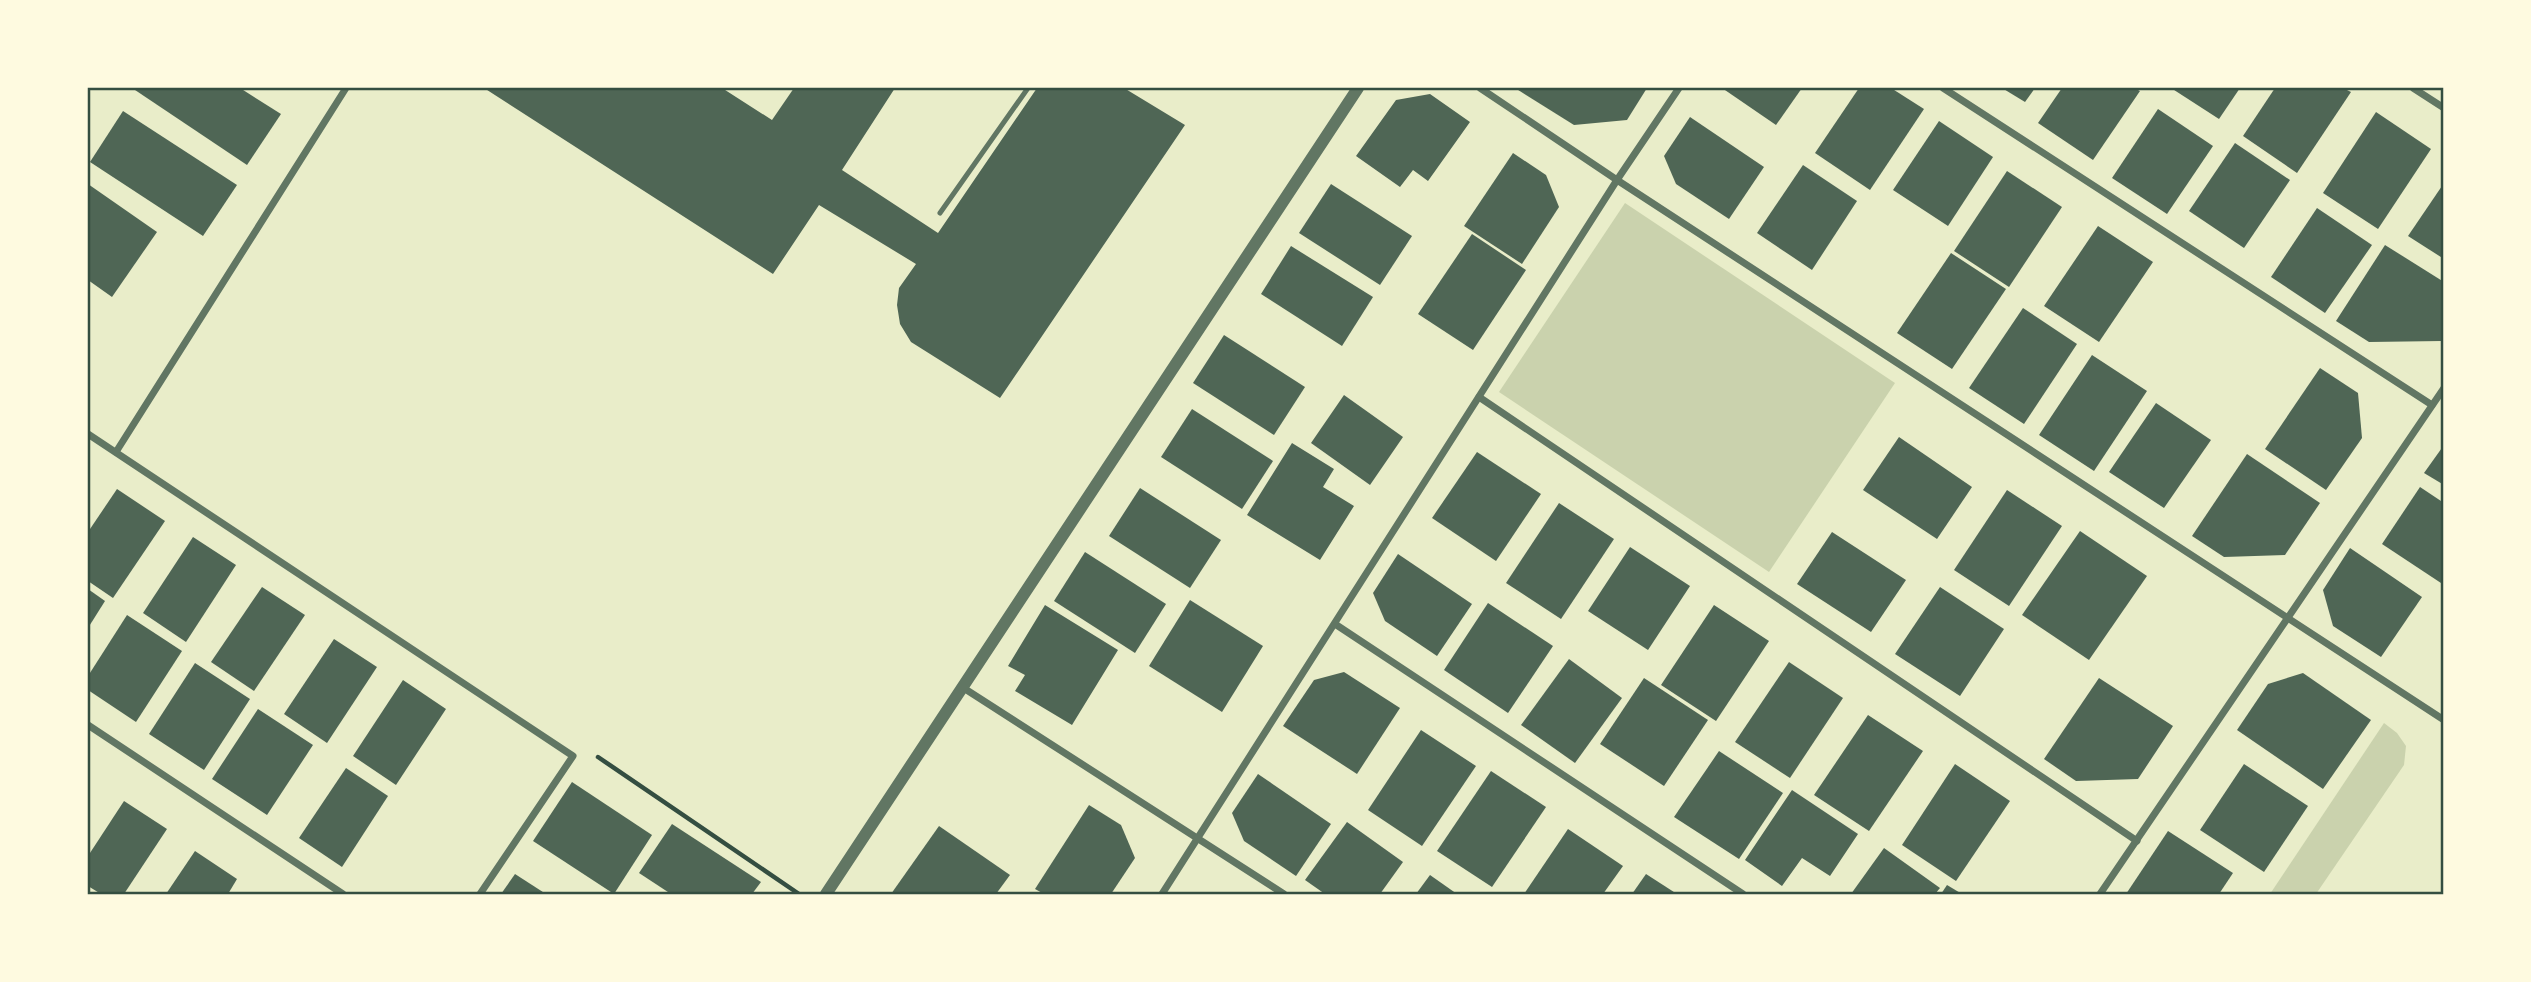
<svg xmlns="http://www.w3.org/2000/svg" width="2531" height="982" font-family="Cabin,sans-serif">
	<rect width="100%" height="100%" fill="#e9edc9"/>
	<g fill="#cad2ad">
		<path d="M1625,203L1895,383L1769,572L1499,392Z"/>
		<path d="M2384,723L2397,733L2406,746L2404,765L2316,894H2270Z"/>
	</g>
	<g fill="#4f6655">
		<path d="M137,88H240L281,114L247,165L135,90Z"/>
		<path d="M484,88H722L772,120L794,88H895L842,170L938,233L1037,88H1124L1185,125L1000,398L911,342L900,324L897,305L899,288L916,264L819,205L773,274Z"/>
		<path d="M1515,88H1647L1627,120L1574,125Z"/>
		<path d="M1722,88H1802L1776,125Z"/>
		<path d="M1859,88H1891L1924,109L1870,190L1815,153Z"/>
		<path d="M2002,88H2035L2025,102Z"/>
		<path d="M2062,88H2134L2140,91L2093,160L2038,123Z"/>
		<path d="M2171,88H2240L2219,119Z"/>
		<path d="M2275,88H2343L2351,92L2297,173L2243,136Z"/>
		<path d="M1430,94L1470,122L1428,181L1413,170L1400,187L1356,156L1396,100Z"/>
		<path d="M2158,109L2213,146L2167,214L2112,178Z"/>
		<path d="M123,111L237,185L203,236L90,162Z"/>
		<path d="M2376,112L2431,149L2378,229L2323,193Z"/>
		<path d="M1690,117L1764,167L1729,219L1676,184L1664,156Z"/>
		<path d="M1939,121L1993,157L1948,226L1893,190Z"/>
		<path d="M2235,143L2290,180L2244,248L2189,211Z"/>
		<path d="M1513,153L1546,175L1559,207L1522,264L1464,226Z"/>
		<path d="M1803,165L1857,201L1812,270L1757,233Z"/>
		<path d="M2007,171L2062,207L2009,287L1954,251Z"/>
		<path d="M2444,183V259L2408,236Z"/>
		<path d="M88,184L157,232L112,297L88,280Z"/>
		<path d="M1331,184L1412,236L1380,285L1299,233Z"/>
		<path d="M2317,208L2372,245L2325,313L2271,277Z"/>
		<path d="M2098,226L2153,262L2099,342L2044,306Z"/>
		<path d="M1472,234L1526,270L1473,350L1418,314Z"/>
		<path d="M2385,245L2444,282L2442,341L2369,342L2336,321Z"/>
		<path d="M1291,246L1373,297L1342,346L1261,294Z"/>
		<path d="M1951,253L2006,289L1952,369L1897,333Z"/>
		<path d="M2023,308L2077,344L2024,424L1969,388Z"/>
		<path d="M1224,335L1305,387L1274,435L1193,383Z"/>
		<path d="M2092,355L2147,391L2094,471L2039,435Z"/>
		<path d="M2320,368L2358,393L2362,438L2326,490L2265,449Z"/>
		<path d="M1344,395L1403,437L1370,485L1311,443Z"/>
		<path d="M2156,403L2211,440L2164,508L2109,472Z"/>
		<path d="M1192,409L1273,461L1242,509L1161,457Z"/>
		<path d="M1899,437L1972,487L1937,539L1863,490Z"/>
		<path d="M1292,443L1334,469L1323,487L1354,506L1320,560L1247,515Z"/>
		<path d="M2444,445V485L2424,473Z"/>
		<path d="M1477,452L1541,494L1496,561L1432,518Z"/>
		<path d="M2247,454L2320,503L2285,555L2224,557L2192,536Z"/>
		<path d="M2420,487L2444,503V585L2382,544Z"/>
		<path d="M1140,488L1221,540L1190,588L1109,536Z"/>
		<path d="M117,489L165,521L113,598L88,581V532Z"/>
		<path d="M2007,490L2062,526L2009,606L1954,570Z"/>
		<path d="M1559,503L1614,539L1561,619L1506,583Z"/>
		<path d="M2080,531L2147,576L2089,660L2022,615Z"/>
		<path d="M1832,532L1906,580L1871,632L1797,584Z"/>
		<path d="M193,537L236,565L186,642L143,613Z"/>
		<path d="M1630,547L1690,586L1648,650L1588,611Z"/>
		<path d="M2350,548L2422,597L2381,657L2333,626L2323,590Z"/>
		<path d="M1085,552L1166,604L1135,653L1054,601Z"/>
		<path d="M1398,554L1472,604L1437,656L1385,621L1373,593Z"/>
		<path d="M262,587L305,615L254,691L211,662Z"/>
		<path d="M1940,587L2004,629L1960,696L1895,654Z"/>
		<path d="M88,589L105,601L88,628Z"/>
		<path d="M1190,600L1263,646L1222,712L1149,666Z"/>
		<path d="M1488,603L1553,646L1508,713L1444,670Z"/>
		<path d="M1045,605L1118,650L1072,725L1015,691L1025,675L1008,666Z"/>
		<path d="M1714,605L1769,641L1716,721L1661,685Z"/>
		<path d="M127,615L182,651L136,722L88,690V676Z"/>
		<path d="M334,639L377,667L327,743L284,714Z"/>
		<path d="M1569,659L1622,698L1575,763L1521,725Z"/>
		<path d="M1789,662L1843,698L1790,778L1735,742Z"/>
		<path d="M195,663L250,699L204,770L149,734Z"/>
		<path d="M1344,672L1400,708L1357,774L1283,726L1314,680Z"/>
		<path d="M2303,673L2371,720L2323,789L2237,730L2268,684Z"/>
		<path d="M1644,678L1708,720L1664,786L1600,744Z"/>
		<path d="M2099,678L2173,726L2138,779L2076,781L2044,759Z"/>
		<path d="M403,680L446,709L396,785L353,756Z"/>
		<path d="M258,709L313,745L267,815L212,779Z"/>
		<path d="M1868,715L1923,751L1869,831L1814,795Z"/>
		<path d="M1421,730L1476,766L1422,846L1368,810Z"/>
		<path d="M1719,751L1783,793L1739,859L1674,817Z"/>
		<path d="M1955,764L2010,801L1956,881L1902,845Z"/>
		<path d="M2244,764L2308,806L2264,872L2200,830Z"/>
		<path d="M346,768L388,796L342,867L299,838Z"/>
		<path d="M1491,771L1546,807L1492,887L1437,851Z"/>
		<path d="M1258,774L1331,824L1296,876L1244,841L1232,813Z"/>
		<path d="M572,782L652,835L614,894L533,841Z"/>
		<path d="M1792,790L1858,834L1830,876L1802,858L1782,886L1745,860Z"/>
		<path d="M124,801L167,829L124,894H101L88,886V856Z"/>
		<path d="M1089,805L1121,825L1135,858L1111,894H1044L1035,889Z"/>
		<path d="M1347,822L1403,862L1380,894H1325L1305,880Z"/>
		<path d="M672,824L761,882L752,894H671L639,873Z"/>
		<path d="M939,826L1010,875L996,894H891Z"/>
		<path d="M1568,829L1623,866L1603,894H1524Z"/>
		<path d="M2168,831L2233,873L2219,894H2126Z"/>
		<path d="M1884,848L1940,888L1935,894H1851Z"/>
		<path d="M195,851L237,879L228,894H166Z"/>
		<path d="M515,874L546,894H501Z"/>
		<path d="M1646,874L1677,894H1632Z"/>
		<path d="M1430,875L1457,894H1416Z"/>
		<path d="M1947,885L1962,894H1941Z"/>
	</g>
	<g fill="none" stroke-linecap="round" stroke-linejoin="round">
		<path stroke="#344e41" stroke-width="4.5" d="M598,757L799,894"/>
		<path stroke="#617663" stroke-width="5" d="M940,213L1028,88"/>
		<g stroke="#617663" stroke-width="7">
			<path d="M1480,88L1617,180L2444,720"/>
			<path d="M1943,88L2432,405"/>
			<path d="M2413,88L2444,108"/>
			<path d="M1479,397L2137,841"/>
			<path d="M88,434L573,756L480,894"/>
			<path d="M116,452L346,88"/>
			<path d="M1335,624L1743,894"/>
			<path d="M962,687L1284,894"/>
			<path d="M88,725L343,894"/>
			<path d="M1162,894L1617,180L1679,88"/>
			<path d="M2100,894L2444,388"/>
		</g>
		<path stroke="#617663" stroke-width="12" d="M826,894L1358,88"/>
	</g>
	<rect width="2531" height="982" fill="none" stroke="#fefae0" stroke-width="178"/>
	<rect x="89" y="89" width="2353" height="804" fill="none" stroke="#344e41" stroke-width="2.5"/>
</svg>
